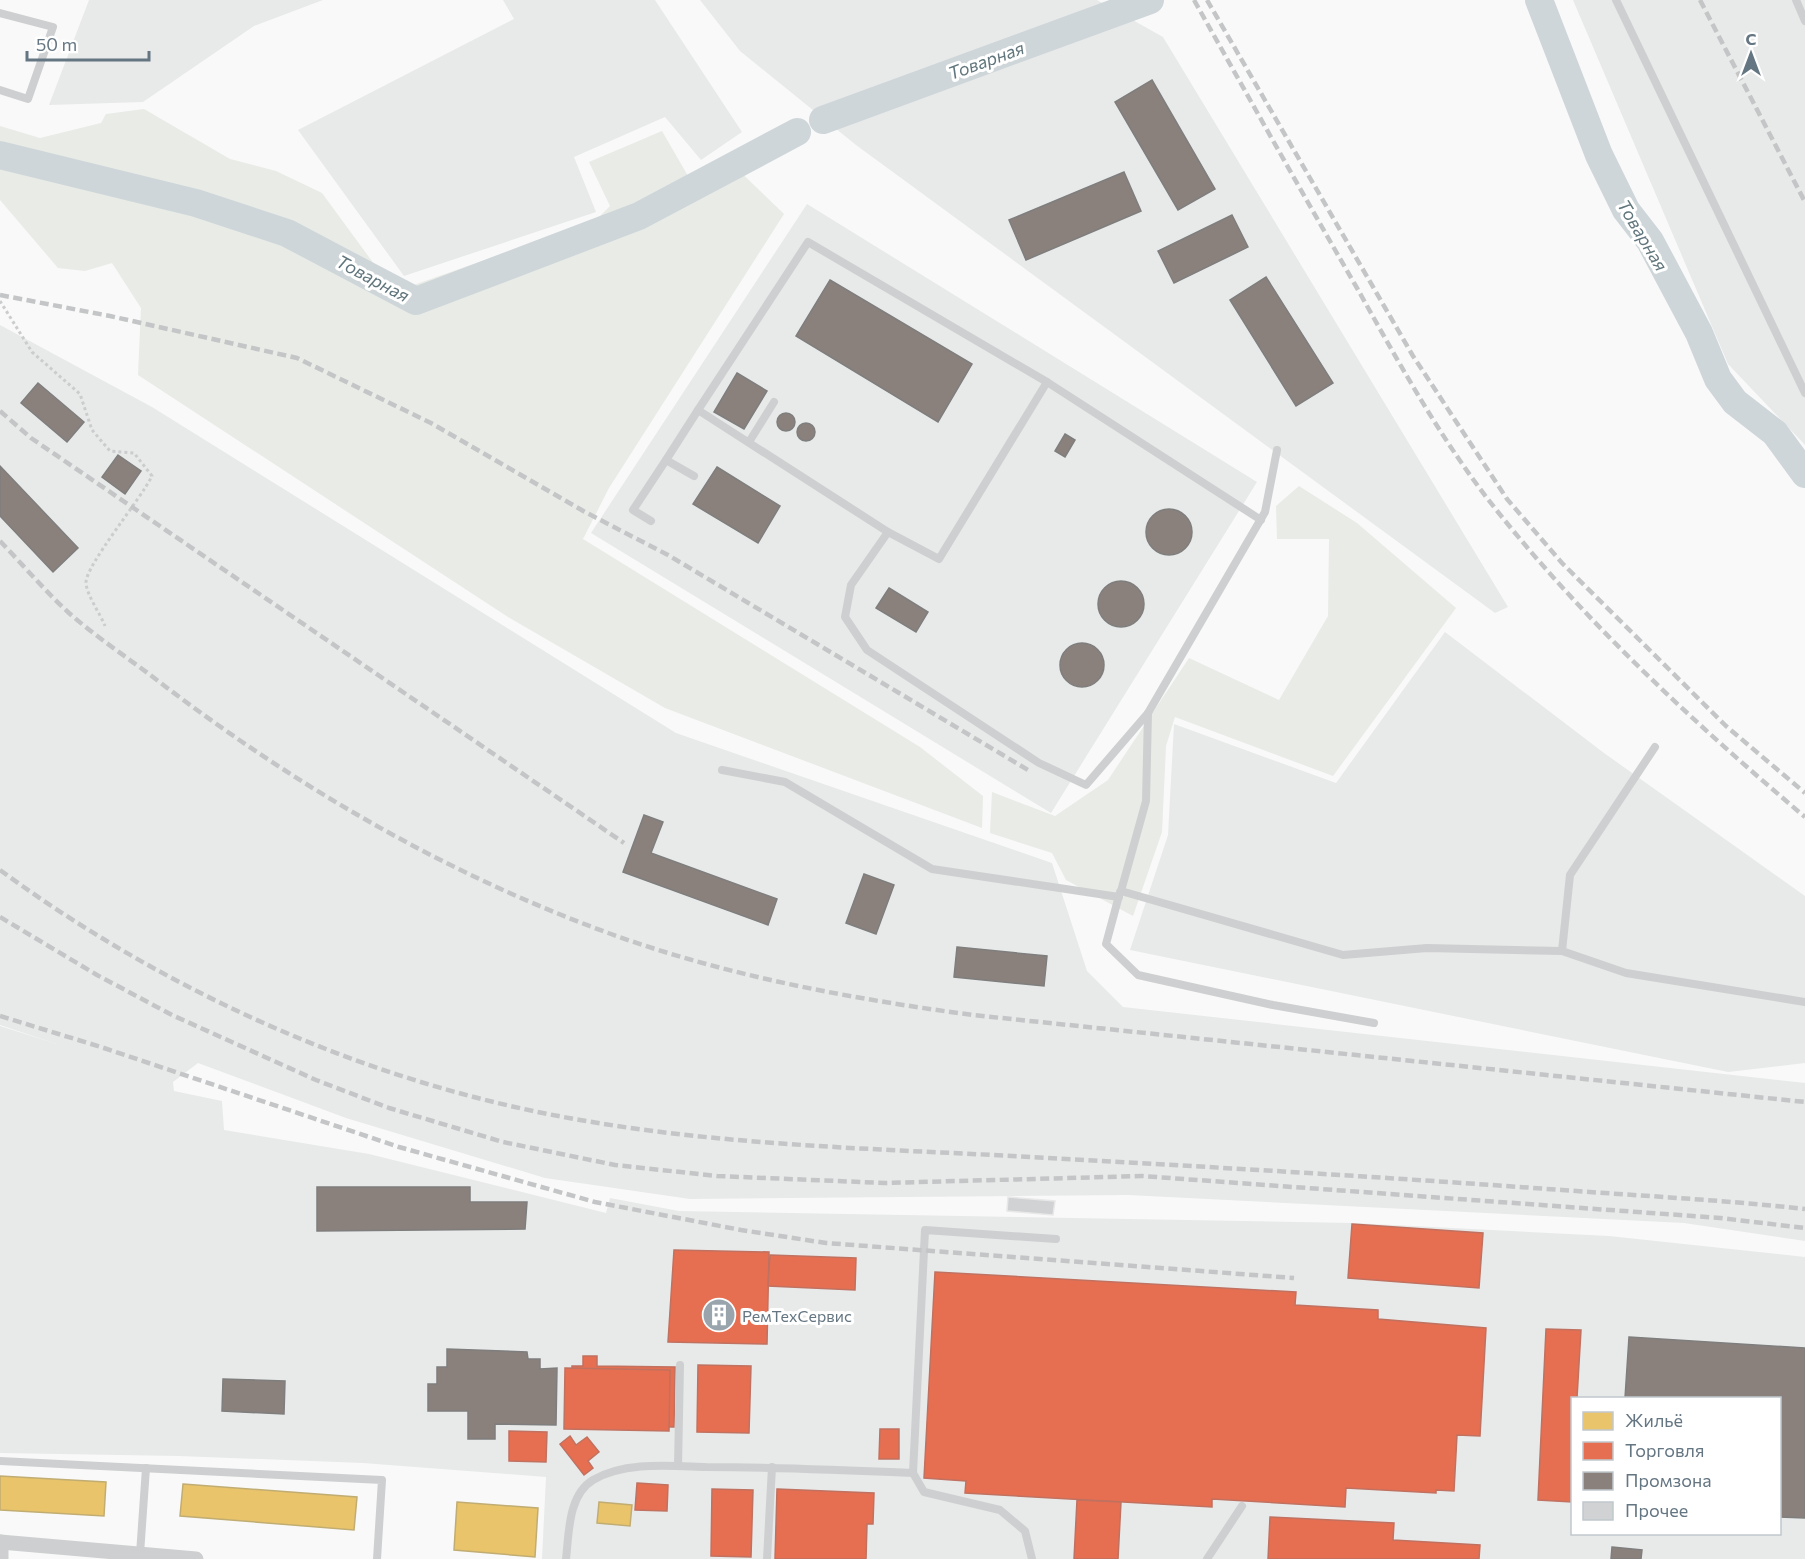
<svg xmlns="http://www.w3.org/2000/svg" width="1805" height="1559" font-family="Commissioner,sans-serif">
	<rect width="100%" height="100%" fill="#f9f9f9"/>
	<g fill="#e8e9e9" fill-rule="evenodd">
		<path d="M89,0H323L254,26L143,102L49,105Z"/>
		<path d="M503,0H655L742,132L701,160L665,117L574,157L596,212L404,276L298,130L514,19Z"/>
		<path d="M700,0H1097L1163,37L1508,607L1495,613L856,145L740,51Z"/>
		<path d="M1573,0H1805V445L1728,364Z"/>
		<path d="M807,204L1257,482L1051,813L591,533Z"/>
		<path d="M0,325L152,407L676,733L1052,863L1087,971L1123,1007L1805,1083V1241L1684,1223L1128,1195L690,1199L545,1178L346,1118L198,1063L173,1082L174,1091L222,1101L224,1130L369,1154L606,1213L610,1198L679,1211L1353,1223L1609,1236L1805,1257V1559H542L546,1477L363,1463L179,1456L0,1453V1026L57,1044L0,1025ZM1572,1398H1780V1534H1572Z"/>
		<path d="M1445,632L1604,753L1805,896V1063L1728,1072L1130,950L1168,835L1174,724L1336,783Z"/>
	</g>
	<g fill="#e8ebe6">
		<path d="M144,109L230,159L276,171L322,193L377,268L411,286L595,221L610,206L589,162L662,131L688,176L725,157L784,214L609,488L583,539L920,747L983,796L982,828L665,708L508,617L138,375L141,308L112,263L85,271L58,268L0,200V126L40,138L101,123L106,114Z"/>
		<path d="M1299,486L1357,523L1456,608L1333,776L1175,717L1166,746L1162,832L1133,916L1066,880L1052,853L990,833L992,792L1055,816L1108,780L1189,658L1279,700L1328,616L1329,539H1277L1276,506Z"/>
	</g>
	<g fill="#e9c46a" stroke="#c1ad72" stroke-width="1.5">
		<path d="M0,1476L106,1482L104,1516L0,1510Z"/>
		<path d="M183,1484L357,1497L354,1530L180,1516Z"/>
		<path d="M457,1502L538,1508L535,1557L454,1550Z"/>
		<path d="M599,1502L632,1505L630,1526L597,1523Z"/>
	</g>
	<g fill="#e76f51" stroke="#c07160" stroke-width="1.5">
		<path d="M1352,1224L1483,1233L1479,1288L1348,1278Z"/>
		<path d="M674,1250L769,1252L767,1344L668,1342Z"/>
		<path d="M770,1255L856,1258L855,1290L768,1286Z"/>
		<path d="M935,1272L1296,1292L1295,1305L1378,1310V1319L1486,1328L1480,1436L1457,1435L1454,1491L1436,1490V1493L1346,1488L1345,1507L1212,1499V1507L965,1493L966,1481L924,1478Z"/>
		<path d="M1546,1329L1581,1330L1577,1398H1572V1502L1538,1500Z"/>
		<path d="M583,1356H597V1366L675,1367L674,1427L571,1426L572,1366H583Z"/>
		<path d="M698,1365L751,1366L749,1433L697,1432Z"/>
		<path d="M565,1368L670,1370L669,1431L564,1429Z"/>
		<path d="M880,1429H899V1459H879Z"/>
		<path d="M509,1431L547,1432L546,1462L509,1461Z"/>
		<path d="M570,1436L576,1445L587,1437L599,1452L588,1461L593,1468L584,1475L560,1444Z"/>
		<path d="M637,1483L668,1485L667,1511L635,1510Z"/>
		<path d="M712,1489L753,1490L751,1557L711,1556Z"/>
		<path d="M777,1489L874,1493L873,1524H867L866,1559H775Z"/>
		<path d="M1077,1500L1121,1502L1118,1559H1074Z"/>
		<path d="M1270,1517L1394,1523L1393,1540L1480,1545L1479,1559H1268Z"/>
	</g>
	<g fill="#8a817c" stroke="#7f7e7e" stroke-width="1.5">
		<path d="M1152,80L1215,189L1178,210L1115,102Z"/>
		<path d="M1124,172L1141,211L1026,260L1009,220Z"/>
		<path d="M1232,215L1248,247L1174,283L1158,251Z"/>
		<path d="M1266,277L1333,383L1296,406L1230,300Z"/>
		<path d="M830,280L972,364L938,422L796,336Z"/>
		<path d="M737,373L767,391L744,429L714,412Z"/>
		<path d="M38,383L84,422L67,442L21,403Z"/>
		<circle cx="786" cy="422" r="9"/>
		<circle cx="806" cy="432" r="9"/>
		<path d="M1065,434L1075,440L1065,457L1055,451Z"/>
		<path d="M118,455L141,471L125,494L102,477Z"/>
		<path d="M0,466L78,548L53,572L0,516Z"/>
		<path d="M717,467L780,506L758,543L693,504Z"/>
		<circle cx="1169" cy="532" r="23"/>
		<circle cx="1121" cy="604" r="23"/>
		<path d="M889,588L928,612L916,632L876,608Z"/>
		<circle cx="1082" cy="665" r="22"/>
		<path d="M644,815L663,822L651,853L777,899L768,925L623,872Z"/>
		<path d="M864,874L894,885L876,934L846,923Z"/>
		<path d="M957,947L1047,956L1044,986L954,977Z"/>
		<path d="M317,1187H470V1202H527L525,1229L317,1231Z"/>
		<path d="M1629,1337L1805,1348V1518L1780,1517V1398H1625Z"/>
		<path d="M447,1349L527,1352L528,1359H540V1369L557,1368L556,1425L495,1424V1439H468V1411H428V1384H437V1367H447Z"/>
		<path d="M223,1379L285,1381L284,1414L222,1411Z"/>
		<path d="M1612,1547L1642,1550L1641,1559H1611Z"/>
	</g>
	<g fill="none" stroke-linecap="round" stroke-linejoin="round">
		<g stroke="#ced6d9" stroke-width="28">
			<path d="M1539,0L1599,155L1626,210L1650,241L1699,333L1718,379L1735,402L1775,433L1805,474"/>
			<path d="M823,120L1150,0"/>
			<path d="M0,155L196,203L287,233L416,301L639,216L797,132"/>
		</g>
	</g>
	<path fill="#d0d2d3" stroke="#e8e8e8" stroke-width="1.5" d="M1008,1197L1055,1201L1053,1215L1007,1211Z"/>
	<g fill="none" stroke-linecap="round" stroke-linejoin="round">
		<path stroke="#cbcccd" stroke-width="3" stroke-dasharray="3 3" stroke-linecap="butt" d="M0,301L32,352L80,394L92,430L110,451L134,453L152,476C141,499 85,566 86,583C87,596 100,613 105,626"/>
		<g stroke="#cecfd0" stroke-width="8">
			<path d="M1616,0L1805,393"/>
			<path d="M1796,0L1805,21"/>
			<path d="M0,13L53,27L28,99L0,90"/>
			<path d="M749,442L774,402"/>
			<path d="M1277,450L1265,512L1148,713L1146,801L1121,891L1343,955L1427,948L1562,951L1570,875L1655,747"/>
			<path d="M694,476L666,460L698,410"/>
			<path d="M651,521L633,510L666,460"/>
			<path d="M888,532L698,410L808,242L1047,382"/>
			<path d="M1148,713L1086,785L1039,763L867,650L845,617L851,585L888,532L939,559L1047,382L1261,520"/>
			<path d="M722,770L785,782L932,869L1119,897"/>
			<path d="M1120,892L1106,944L1138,975L1273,1005L1374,1023"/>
			<path d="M1562,951L1626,973L1805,1002"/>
			<path d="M0,1461L382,1480L377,1559"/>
			<path d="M678,1466L680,1365"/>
			<path d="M913,1473L925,1230L1056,1239"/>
			<path d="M140,1554L146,1468"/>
			<path d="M566,1559C569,1533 568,1495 593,1480C625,1461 671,1466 706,1467C775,1467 844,1470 913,1473L924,1492L1000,1510L1025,1531L1032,1559"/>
			<path d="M767,1559L772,1467"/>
			<path d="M1207,1559L1242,1506"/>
		</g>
		<g stroke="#cecfd0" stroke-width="15">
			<path d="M0,1542L196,1559"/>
			<path d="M1,1542V1559"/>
		</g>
		<g stroke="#c3c5c6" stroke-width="4.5" stroke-dasharray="9 4.5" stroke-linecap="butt">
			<path d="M1194,0C1248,96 1302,193 1357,288C1399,363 1441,440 1494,507C1585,622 1694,723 1805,817"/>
			<path d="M1207,0L1413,356L1507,499L1562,563L1726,726L1805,793"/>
			<path d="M1700,0L1805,202"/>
			<path d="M0,295L110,316L297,358L431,423L585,512L668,555L1028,770"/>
			<path d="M0,411L31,438L624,843"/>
			<path d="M0,541C23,565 45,591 69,613C94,635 122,654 149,674C290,783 443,873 611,934C727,976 852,999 973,1015L1805,1102"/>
			<path d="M0,870C171,995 371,1084 580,1120C740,1148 904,1149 1066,1159C1231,1168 1397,1178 1562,1190C1643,1196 1724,1200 1805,1209"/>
			<path d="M0,917L97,975L172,1015L316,1080L389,1108L503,1142L615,1165L717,1176L885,1183L1142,1176L1720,1218L1805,1228"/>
			<path d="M0,1016L101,1047L399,1147L595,1202L741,1230L826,1243L1294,1278"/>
		</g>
	</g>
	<defs>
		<g id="building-disc" transform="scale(1.725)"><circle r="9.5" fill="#99a4ac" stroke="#fff"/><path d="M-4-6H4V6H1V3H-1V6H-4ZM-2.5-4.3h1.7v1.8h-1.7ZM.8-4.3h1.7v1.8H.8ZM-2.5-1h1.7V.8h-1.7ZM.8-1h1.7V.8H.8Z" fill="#fff"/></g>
	</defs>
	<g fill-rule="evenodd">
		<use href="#building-disc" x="719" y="1315"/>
	</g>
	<g text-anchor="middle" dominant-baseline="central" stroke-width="6" stroke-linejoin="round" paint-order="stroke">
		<g font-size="16" fill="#657683" stroke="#fff" text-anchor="start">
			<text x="742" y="1315">РемТехСервис</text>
		</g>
		<g font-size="18" font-style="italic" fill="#60757c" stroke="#fff">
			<text transform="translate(986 60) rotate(-20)">Товарная</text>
			<text transform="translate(1643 235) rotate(59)">Товарная</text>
			<text transform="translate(373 278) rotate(28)">Товарная</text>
		</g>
	</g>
	<rect x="1571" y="1397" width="210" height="138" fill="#ffffff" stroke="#c1c8cd" stroke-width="1.5"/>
	<rect x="1583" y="1412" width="30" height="18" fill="#e9c46a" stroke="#c1c8cd" stroke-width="1.5"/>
	<text x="1625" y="1427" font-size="18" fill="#657683">Жильё</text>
	<rect x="1583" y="1442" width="30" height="18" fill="#e76f51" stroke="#c1c8cd" stroke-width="1.5"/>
	<text x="1625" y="1457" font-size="18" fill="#657683">Торговля</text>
	<rect x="1583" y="1472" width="30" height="18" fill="#8a817c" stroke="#c1c8cd" stroke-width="1.5"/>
	<text x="1625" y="1487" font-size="18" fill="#657683">Промзона</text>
	<rect x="1583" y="1502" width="30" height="18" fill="#d0d2d3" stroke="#c1c8cd" stroke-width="1.5"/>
	<text x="1625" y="1517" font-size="18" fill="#657683">Прочее</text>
	<g transform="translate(1751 54)" stroke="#ffffff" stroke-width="4.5" paint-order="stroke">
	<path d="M0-4.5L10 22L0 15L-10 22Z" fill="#657683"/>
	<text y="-9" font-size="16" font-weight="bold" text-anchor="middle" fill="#657683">С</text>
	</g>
	<path d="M27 51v9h122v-9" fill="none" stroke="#657683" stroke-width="3"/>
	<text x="36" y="51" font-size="18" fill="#657683" stroke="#ffffff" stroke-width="4.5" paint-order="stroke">50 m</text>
</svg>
